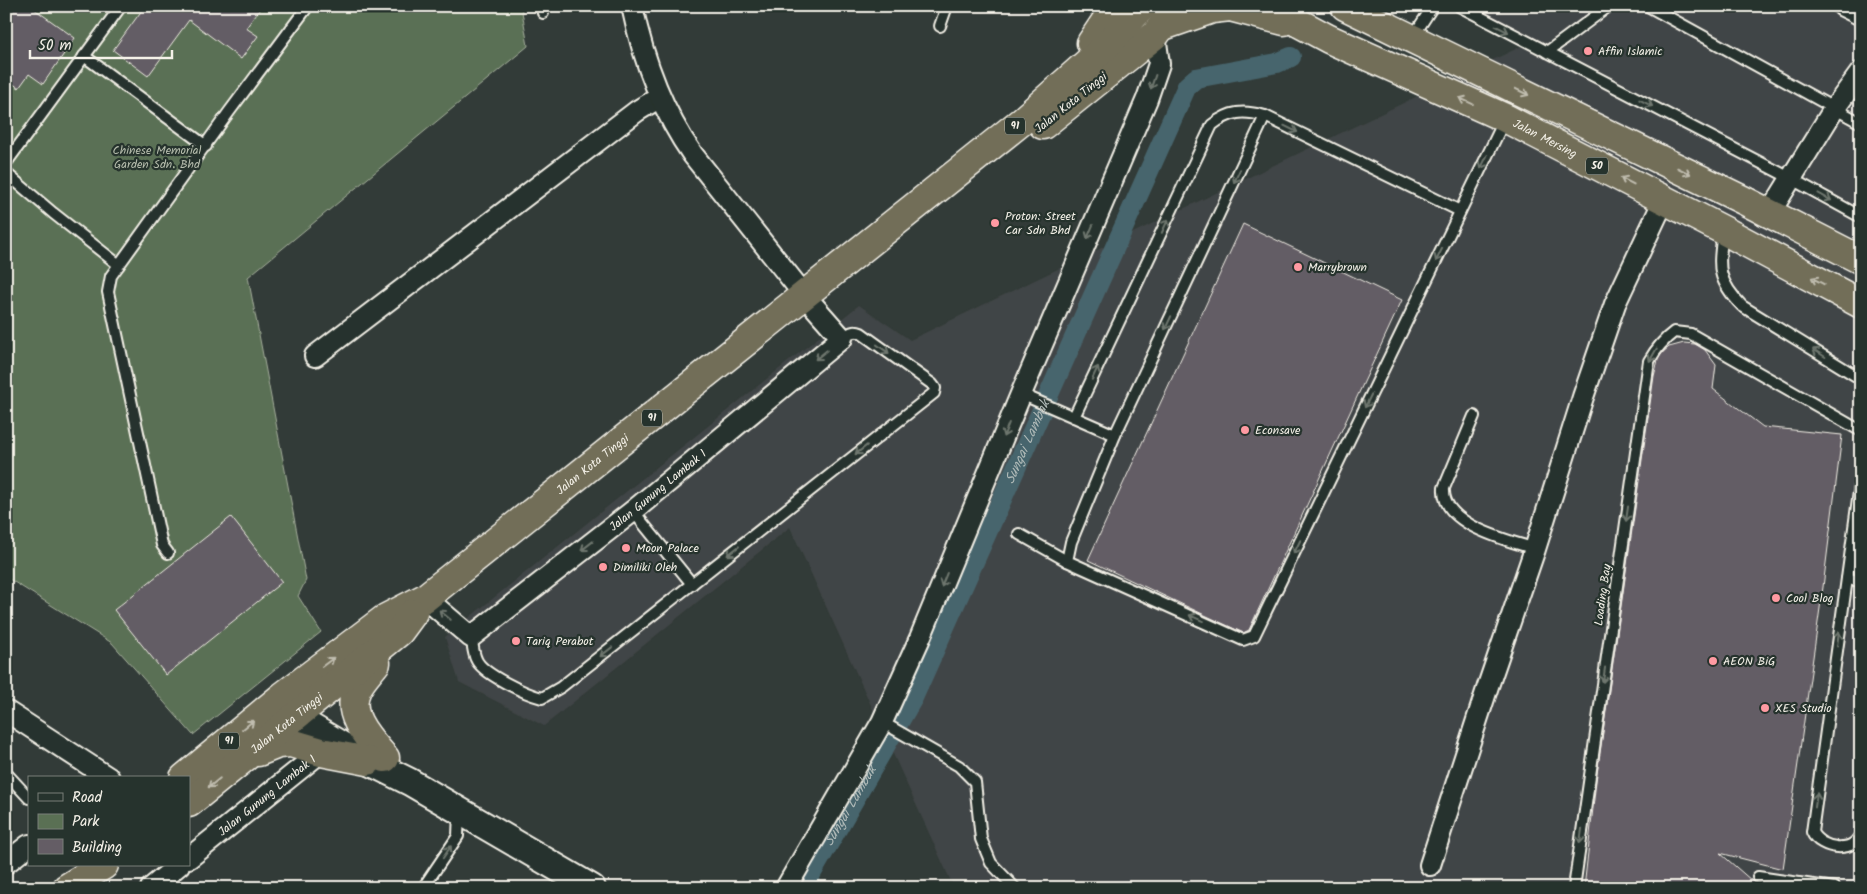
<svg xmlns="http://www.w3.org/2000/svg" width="1867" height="894" font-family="Kalam,sans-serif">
	<rect width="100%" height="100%" fill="#323b38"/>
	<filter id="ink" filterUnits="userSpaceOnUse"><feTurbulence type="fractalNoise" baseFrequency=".02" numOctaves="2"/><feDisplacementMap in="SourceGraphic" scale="10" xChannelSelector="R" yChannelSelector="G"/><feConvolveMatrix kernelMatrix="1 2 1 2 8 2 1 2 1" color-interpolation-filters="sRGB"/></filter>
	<g filter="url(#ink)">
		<path fill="#414546" d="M1449,6H1861V888H954L790,527L544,726L459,682L445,637L859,305L910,340L1524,45Z"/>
		<path fill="#5a7054" stroke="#a7b09e" d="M6,6H521L528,46L248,277L306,580L298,596L321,632L193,735L112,643L6,577Z"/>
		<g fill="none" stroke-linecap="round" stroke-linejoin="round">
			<path stroke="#47656d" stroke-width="20" id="s1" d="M803,888L913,698L1187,86L1196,78L1277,63L1291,57"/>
		</g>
		<g fill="#645d65" stroke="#f4f1e8">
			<path d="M6,6H30L75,38L43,84L29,74L19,88L6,79Z"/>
			<path d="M145,6H262L246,28L258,36L241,59L189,20L148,76L113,50Z"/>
			<path d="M1243,224L1402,300L1249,630L1243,633L1088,560Z"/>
			<path d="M1684,343L1695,344L1705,350L1716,365L1713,389L1763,427L1842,435L1823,587L1783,869L1720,853L1760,888H1584L1596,781L1654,376L1658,360L1662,353L1669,347Z"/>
			<path d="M231,517L282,582L166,675L114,610Z"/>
		</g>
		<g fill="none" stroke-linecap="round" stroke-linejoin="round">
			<g stroke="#f4f1e8" stroke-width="14">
				<g id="service">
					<path d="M541,6L543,13"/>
					<path d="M1459,6L1790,178L1861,217"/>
					<path d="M1648,6L1861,123"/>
					<path d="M940,26L947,6"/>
					<path d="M1412,38L1433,6"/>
					<path d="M1547,52L1609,6"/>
					<path d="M84,56L206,146"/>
					<path d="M1265,116L1115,435L1071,542L1067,561L1243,640L1254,636L1505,119"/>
					<path d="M6,163L121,6"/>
					<path d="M6,173L53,213L119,265"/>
					<path d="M1723,231C1719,266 1715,278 1742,306L1861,379"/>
					<path d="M1021,394L1115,435"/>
					<path d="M1474,416L1444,488C1441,525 1508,540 1535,549"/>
					<path d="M1074,417L1212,125C1230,111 1243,110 1265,116L1460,211"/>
					<path d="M1861,477L1812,832C1819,849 1857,856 1861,830"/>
					<path d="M633,511L692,584"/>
					<path d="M1019,534L1067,561"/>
					<path d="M168,553L162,545L108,292L111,276L229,112L308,6"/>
					<path d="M1847,579L1861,581"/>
					<path d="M471,637C473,644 473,653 476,659C482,674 526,694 542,698L561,687L934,393L935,388L932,384L861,333C854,330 849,333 842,338"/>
					<path d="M882,722L959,766L975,782L981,839L991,863L1015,888"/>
					<path d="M6,773L29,798"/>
					<path d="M1758,877L1835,888"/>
					<path d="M423,888L458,836L459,812"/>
					<path d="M1574,888L1649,361C1656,349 1663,340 1674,332L1691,334L1861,431"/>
				</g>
			</g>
			<g stroke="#f4f1e8" stroke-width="24">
				<g id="minor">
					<path d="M1843,6L1861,15"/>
					<path d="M1769,214L1834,109L1861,72"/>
					<path d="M315,356L637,111L660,97"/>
					<path id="s2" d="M425,598L471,637L633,511L842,338L805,296L693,155C662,111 643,59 632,6"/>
					<path d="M6,711L109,778"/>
					<path id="s3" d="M189,858L321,752"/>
					<path d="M6,863L29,845"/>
					<path d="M1430,865L1488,686L1535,549L1583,397L1615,304L1664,200"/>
					<path d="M151,888L179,865"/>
					<path d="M786,888L882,722L920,638L1021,394L1147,99L1159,64L1155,35"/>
				</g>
			</g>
			<g stroke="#f4f1e8" stroke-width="30">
				<path id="tertiary" d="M276,706L368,761L410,782L592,888"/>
			</g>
			<g stroke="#f4f1e8" stroke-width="31">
				<g id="trunk">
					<path id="s4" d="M1267,6L1329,39L1505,118L1723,230L1861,304"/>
					<path d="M1345,6L1745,201L1861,260"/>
					<path d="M1163,26L1212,9L1230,7L1284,21"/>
					<path d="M1091,43L1113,10V6"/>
					<path d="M1043,125L1155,35L1177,6"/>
					<path d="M376,663C370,671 361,680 357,689C344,715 370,740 385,758"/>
					<path d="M258,752L278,744L291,743L321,752L368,761"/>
					<path id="s5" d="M184,778L283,696L386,618L425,598L1022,121L1104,48L1143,6"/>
					<path id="s6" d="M189,803L399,632L413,613"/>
					<path d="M67,888L104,865"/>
				</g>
			</g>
			<use href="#service" stroke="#26332d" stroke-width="10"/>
			<use href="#minor" stroke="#26332d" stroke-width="20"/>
			<use href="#tertiary" stroke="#26332d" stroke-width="26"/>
			<use href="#trunk" stroke="#726e59" stroke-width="28"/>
		</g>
		<defs><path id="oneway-shaft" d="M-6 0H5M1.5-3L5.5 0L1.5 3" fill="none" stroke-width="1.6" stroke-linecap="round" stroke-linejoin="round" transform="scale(1.25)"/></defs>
		<g stroke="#6e766e">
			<use href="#oneway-shaft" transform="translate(1502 29) rotate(27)"/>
			<use href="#oneway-shaft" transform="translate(1153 82) rotate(109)"/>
			<use href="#oneway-shaft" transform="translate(1646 103) rotate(27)"/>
			<use href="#oneway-shaft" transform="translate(1291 129) rotate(26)"/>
			<use href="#oneway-shaft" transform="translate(1484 162) rotate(116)"/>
			<use href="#oneway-shaft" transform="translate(1237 176) rotate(115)"/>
			<use href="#oneway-shaft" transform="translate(1825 197) rotate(29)"/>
			<use href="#oneway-shaft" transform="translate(1165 226) rotate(-65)"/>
			<use href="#oneway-shaft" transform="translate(1090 232) rotate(113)"/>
			<use href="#oneway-shaft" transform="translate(1439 255) rotate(116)"/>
			<use href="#oneway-shaft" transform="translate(1168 323) rotate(115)"/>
			<use href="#oneway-shaft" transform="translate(883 349) rotate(36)"/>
			<use href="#oneway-shaft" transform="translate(1819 353) rotate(-148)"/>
			<use href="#oneway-shaft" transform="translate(821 355) rotate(141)"/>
			<use href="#oneway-shaft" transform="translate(1653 355) rotate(120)"/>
			<use href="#oneway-shaft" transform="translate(1095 373) rotate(-65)"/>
			<use href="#oneway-shaft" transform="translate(1368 401) rotate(116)"/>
			<use href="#oneway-shaft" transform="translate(1006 430) rotate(112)"/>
			<use href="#oneway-shaft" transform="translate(861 450) rotate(142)"/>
			<use href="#oneway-shaft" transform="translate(1627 514) rotate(98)"/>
			<use href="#oneway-shaft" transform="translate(587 546) rotate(142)"/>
			<use href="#oneway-shaft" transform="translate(1297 547) rotate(116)"/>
			<use href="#oneway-shaft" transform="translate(733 551) rotate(142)"/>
			<use href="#oneway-shaft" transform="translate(944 580) rotate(112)"/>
			<use href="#oneway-shaft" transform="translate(445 615) rotate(-140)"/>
			<use href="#oneway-shaft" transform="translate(1196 618) rotate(-156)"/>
			<use href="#oneway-shaft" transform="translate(1838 639) rotate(-82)"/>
			<use href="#oneway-shaft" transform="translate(606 652) rotate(142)"/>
			<use href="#oneway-shaft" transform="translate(1604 675) rotate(98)"/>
			<use href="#oneway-shaft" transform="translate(1816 800) rotate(-82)"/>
			<use href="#oneway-shaft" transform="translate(1581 836) rotate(98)"/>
			<use href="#oneway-shaft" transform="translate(447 852) rotate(-56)"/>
		</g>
		<g stroke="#c0bdaf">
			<use href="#oneway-shaft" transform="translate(1522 92) rotate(26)"/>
			<use href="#oneway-shaft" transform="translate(1466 101) rotate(-156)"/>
			<use href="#oneway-shaft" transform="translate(1684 171) rotate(26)"/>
			<use href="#oneway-shaft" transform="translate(1627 181) rotate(-153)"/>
			<use href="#oneway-shaft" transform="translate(1818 281) rotate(-152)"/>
			<use href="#oneway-shaft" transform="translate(328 662) rotate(-37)"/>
			<use href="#oneway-shaft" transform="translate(248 725) rotate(-39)"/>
			<use href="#oneway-shaft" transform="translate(214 783) rotate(141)"/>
		</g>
	</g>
	<g fill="#ff9aa2" stroke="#26332d" stroke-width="2">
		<circle cx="1588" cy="51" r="5"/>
		<circle cx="995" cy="223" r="5"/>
		<circle cx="1298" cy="267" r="5"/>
		<circle cx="1245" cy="430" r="5"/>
		<circle cx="626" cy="548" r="5"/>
		<circle cx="603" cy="567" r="5"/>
		<circle cx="1776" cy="598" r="5"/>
		<circle cx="516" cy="641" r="5"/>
		<circle cx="1713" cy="661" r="5"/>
		<circle cx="1765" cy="708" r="5"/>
	</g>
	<g text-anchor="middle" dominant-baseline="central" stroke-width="4.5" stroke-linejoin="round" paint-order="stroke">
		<g fill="#26332d" stroke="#b6b8b0" stroke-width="1">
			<rect x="1005" y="117.5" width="20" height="17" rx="4"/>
			<rect x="1586" y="157.5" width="22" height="17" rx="4"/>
			<rect x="642" y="409.5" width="20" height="17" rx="4"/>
			<rect x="219" y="732.5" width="20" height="17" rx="4"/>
		</g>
		<g font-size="11" font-weight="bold" fill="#f4f1e8">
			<text x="1015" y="126">91</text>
			<text x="1597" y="166">50</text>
			<text x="652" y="418">91</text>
			<text x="229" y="741">91</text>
		</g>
		<g font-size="12" fill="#f4f1e8" stroke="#26332d" text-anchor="start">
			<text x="1598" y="51">Affin Islamic</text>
			<text x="1005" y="216">Proton: Street<tspan x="1005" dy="14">Car Sdn Bhd</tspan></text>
			<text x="1308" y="267">Marrybrown</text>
			<text x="1255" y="430">Econsave</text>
			<text x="636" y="548">Moon Palace</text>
			<text x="613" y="567">Dimiliki Oleh</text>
			<text x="1786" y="598">Cool Blog</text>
			<text x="526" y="641">Tariq Perabot</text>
			<text x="1723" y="661">AEON BiG</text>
			<text x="1775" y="708">XES Studio</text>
		</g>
		<g font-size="12" fill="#f4f1e8" stroke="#26332d">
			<text transform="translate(1071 103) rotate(-39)">Jalan Kota Tinggi</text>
			<text stroke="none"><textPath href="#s4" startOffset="308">Jalan Mersing</textPath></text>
			<text stroke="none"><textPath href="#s5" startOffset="516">Jalan Kota Tinggi</textPath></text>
			<text stroke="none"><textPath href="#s2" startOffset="298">Jalan Gunung Lambak 1</textPath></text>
			<text transform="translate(1603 595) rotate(-82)">Loading Bay</text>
			<text stroke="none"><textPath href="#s6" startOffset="126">Jalan Kota Tinggi</textPath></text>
			<text stroke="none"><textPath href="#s3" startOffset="100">Jalan Gunung Lambak 1</textPath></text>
		</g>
		<g font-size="12" fill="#b6bdad" stroke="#26332d">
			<text x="157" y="150">Chinese Memorial<tspan x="157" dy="14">Garden Sdn. Bhd</tspan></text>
		</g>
		<g font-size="14" font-style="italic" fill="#afb9b7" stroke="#26332d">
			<text stroke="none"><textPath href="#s1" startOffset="500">Sungai Lambak</textPath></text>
			<text stroke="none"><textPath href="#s1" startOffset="95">Sungai Lambak</textPath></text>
		</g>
	</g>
	<rect width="1867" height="894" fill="none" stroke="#26332d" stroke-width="25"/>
	<rect x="12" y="12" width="1842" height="869" fill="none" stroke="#f4f1e8" stroke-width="2" filter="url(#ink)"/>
	<rect x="28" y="776" width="162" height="90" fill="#26332d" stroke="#787f78"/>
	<rect x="38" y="793" width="25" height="8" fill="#26332d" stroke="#787f78"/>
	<text x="72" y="802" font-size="15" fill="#f4f1e8">Road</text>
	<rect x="38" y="814" width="25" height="15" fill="#5a7054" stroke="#787f78"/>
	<text x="72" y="826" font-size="15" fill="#f4f1e8">Park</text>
	<rect x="38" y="839" width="25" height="15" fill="#645d65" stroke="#787f78"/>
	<text x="72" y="852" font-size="15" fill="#f4f1e8">Building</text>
	<path d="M30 50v8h142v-8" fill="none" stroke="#f4f1e8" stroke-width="2.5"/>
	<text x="38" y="50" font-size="15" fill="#f4f1e8" stroke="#26332d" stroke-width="4" paint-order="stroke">50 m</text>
</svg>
